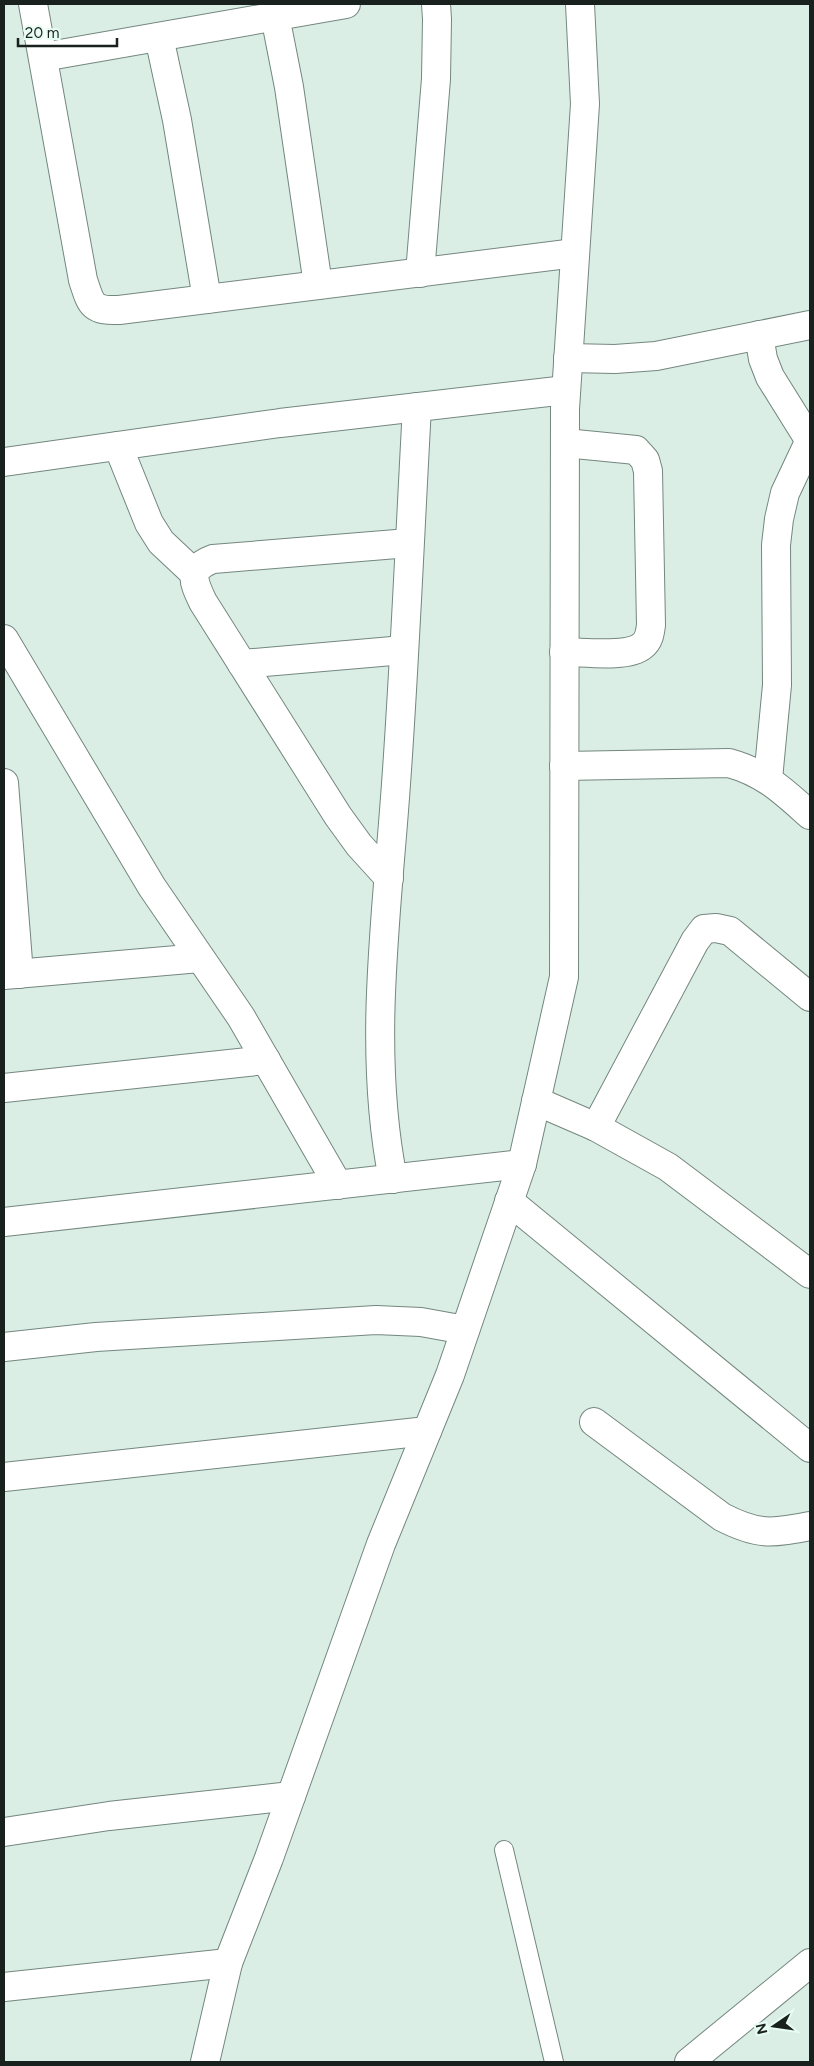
<svg xmlns="http://www.w3.org/2000/svg" width="814" height="2066" font-family="Figtree,sans-serif">
	<rect width="100%" height="100%" fill="#daeee5"/>
	<g fill="none" stroke-linecap="round" stroke-linejoin="round">
		<g stroke="#74877f" stroke-width="20">
			<path id="lane" d="M504,1850L554,2062"/>
		</g>
		<g stroke="#74877f" stroke-width="30">
			<g id="street">
				<path d="M33,4L83,280C91,304 91,311 119,310L575,253"/>
				<path d="M275,16L289,87L318,285"/>
				<path d="M159,37L177,120L207,299"/>
				<path d="M43,57L346,4"/>
				<path d="M420,273L436,79L437,19L436,4"/>
				<path d="M759,335L763,359L770,377L810,441"/>
				<path d="M568,358L615,359L656,356L810,325"/>
				<path d="M118,446L149,523L161,542L194,573"/>
				<path d="M4,462L280,423L566,390"/>
				<path d="M4,639L152,887L241,1017L338,1185"/>
				<path d="M564,652C584,652 627,658 642,646C649,641 650,633 651,625L648,471L645,460L636,450L565,443"/>
				<path d="M242,664L404,650"/>
				<path d="M564,766L729,763C765,773 783,791 810,815"/>
				<path d="M768,779L777,685L776,545L779,519L785,493L810,440"/>
				<path d="M4,783L19,974"/>
				<path d="M389,878L359,845L338,816L203,602C193,581 187,569 213,559L409,543"/>
				<path d="M4,975L200,958"/>
				<path d="M4,1088L266,1060"/>
				<path d="M536,1101L596,1127L668,1167L810,1274"/>
				<path d="M596,1127L695,941L704,929L716,928L730,931L810,997"/>
				<path d="M393,1179C367,1049 387,914 396,784C405,659 410,533 417,407"/>
				<path d="M509,1201L810,1448"/>
				<path d="M4,1222L522,1164"/>
				<path d="M4,1347L96,1337L376,1320L421,1322L465,1330"/>
				<path d="M594,1422L722,1517C757,1535 772,1534 810,1526"/>
				<path d="M4,1477L427,1431"/>
				<path d="M4,1832L109,1816L291,1796"/>
				<path d="M4,1987L228,1963"/>
			</g>
		</g>
		<g stroke="#74877f" stroke-width="30">
			<g id="secondary">
				<path d="M205,2062L228,1963L269,1858L381,1544L450,1375L522,1164L564,977L565,409L585,104L580,4"/>
				<path d="M689,2062L810,1963"/>
			</g>
		</g>
		<use href="#lane" stroke="#fff" stroke-width="18"/>
		<use href="#street" stroke="#fff" stroke-width="28"/>
		<use href="#secondary" stroke="#fff" stroke-width="28"/>
	</g>
	<rect width="814" height="2066" fill="none" stroke="#19211e" stroke-width="10"/>
	<g transform="translate(774 2026) rotate(257)" stroke="#e7fcf3" stroke-width="4" paint-order="stroke">
	<path d="M0-4L9 19L0 12L-9 19Z" fill="#19211e"/>
	<text y="-8" font-size="14" font-weight="bold" text-anchor="middle" fill="#19211e">N</text>
	</g>
	<path d="M18 38v8h99v-8" fill="none" stroke="#19211e" stroke-width="2.5"/>
	<text x="25" y="38" font-size="15" fill="#19211e" stroke="#e7fcf3" stroke-width="4" paint-order="stroke">20 m</text>
</svg>
